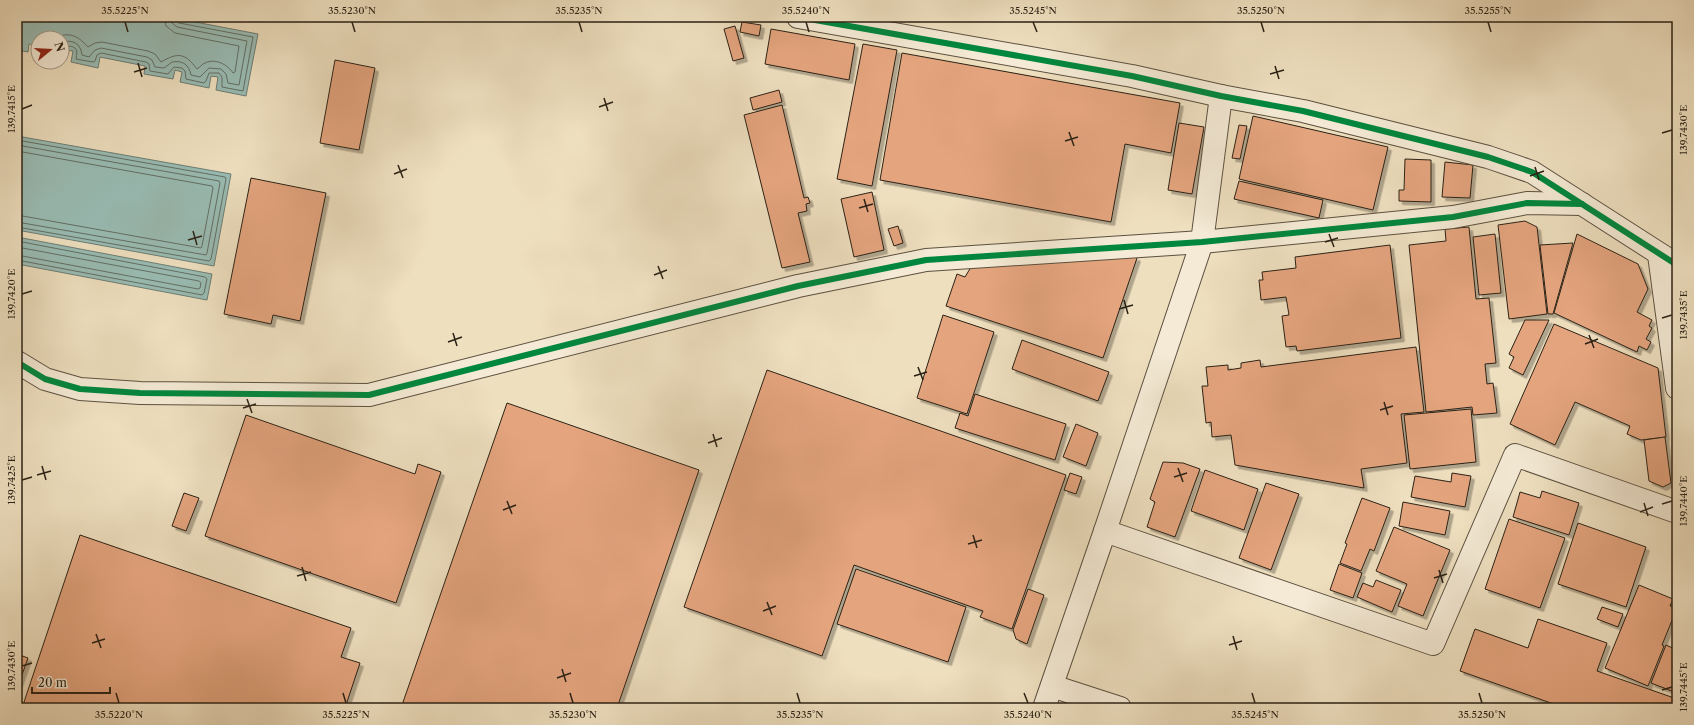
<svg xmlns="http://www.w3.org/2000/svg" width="1694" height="725" font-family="'Libre Caslon Text',serif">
	<defs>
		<filter id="shadow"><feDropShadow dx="3.5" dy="3.5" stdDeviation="0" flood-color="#0004"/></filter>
	</defs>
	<rect width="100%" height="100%" fill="#eedfbf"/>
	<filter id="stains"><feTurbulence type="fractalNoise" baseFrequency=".005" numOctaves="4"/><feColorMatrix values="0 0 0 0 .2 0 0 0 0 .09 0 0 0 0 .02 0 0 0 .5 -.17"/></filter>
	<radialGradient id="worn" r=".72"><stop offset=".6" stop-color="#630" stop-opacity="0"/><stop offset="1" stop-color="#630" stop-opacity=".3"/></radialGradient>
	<g fill="#99bcb4" stroke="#6d7e75">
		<path d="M17,17H169L258,34L246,96L216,90L218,77L211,76L209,88L180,82L182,72L175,70L173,79L144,74L145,66L100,57L98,68L71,62L73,51L65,50L62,61V38H38V56H34L36,45L29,44L28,52L17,50Z"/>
		<path d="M17,136L231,174L214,266L17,230Z"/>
		<path d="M17,237L212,274L207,300L17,264Z"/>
	</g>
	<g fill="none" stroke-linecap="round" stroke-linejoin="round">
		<g stroke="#626f65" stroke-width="1">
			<path d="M56,38C70,30 80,38 88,47L95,43L102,42L148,51L155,54L161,62C178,52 185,53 197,69C200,67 202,64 205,63C215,58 227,64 233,73L235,72L239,46L175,33L166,26L164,17"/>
			<path d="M62,42C73,39 81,44 82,55L89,57L95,50L101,48L147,57L152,60L155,67L164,68L172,62C183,60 189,65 191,75L200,77L209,68L221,69L226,74L228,83L239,85L247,41L177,27L172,23L170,17"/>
			<path d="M62,48C66,45 76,45 77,52C77,54 76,57 76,59L93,62L95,61L97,55L101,53L146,62L149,64L150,71L168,74L174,67L182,68L185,71L186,79L204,83L206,81L209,73H219L222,77V87L243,91L253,37L179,23L176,21L175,17"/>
			<path d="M17,140L225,177L226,179L211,259L209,261L17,227"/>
			<path d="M17,145L219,181L220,183L207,253L206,255L17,222"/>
			<path d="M17,151L212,186L213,188L202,246L201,248L17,215"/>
			<path d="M17,241L205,277L207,279L204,293L202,295L17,260"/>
			<path d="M17,247L199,281L201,283L200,288L198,289L17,255"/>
		</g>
	</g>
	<g fill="#e4a47e" stroke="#2b2216" filter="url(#shadow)">
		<path d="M742,22L761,25L759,36L740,32Z"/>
		<path d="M735,26L744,58L733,61L724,29Z"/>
		<path d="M771,29L855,44L849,80L765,64Z"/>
		<path d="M863,44L897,50L872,186L837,179Z"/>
		<path d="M902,53L1180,103L1171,153L1125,144L1111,222L880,180Z"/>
		<path d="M335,60L375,68L359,150L320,143Z"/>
		<path d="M779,90L782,102L753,110L750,98Z"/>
		<path d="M782,105L804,198L808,197L810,203L806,204L807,211L798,213L810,262L782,268L744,115Z"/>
		<path d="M1253,116L1388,147L1373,210L1239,179Z"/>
		<path d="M1179,123L1204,127L1192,194L1168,190Z"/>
		<path d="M1239,125L1247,126L1240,159L1232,158Z"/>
		<path d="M1405,159L1431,160V202L1399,201V190H1404Z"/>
		<path d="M1445,162L1473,165L1470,198L1442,197Z"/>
		<path d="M251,178L326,193L300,321L273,315L271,324L224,314Z"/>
		<path d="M1239,181L1323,200L1319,218L1234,199Z"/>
		<path d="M872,192L884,250L854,257L841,199Z"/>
		<path d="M1525,221L1537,227L1547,314L1509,319L1498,225Z"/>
		<path d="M898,226L903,243L894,246L888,229Z"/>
		<path d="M1469,227L1476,299L1489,298L1496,363L1485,364L1487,384L1493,383L1497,413L1473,415L1472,407L1426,412L1409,245L1446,241L1445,229Z"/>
		<path d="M1495,234L1501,293L1479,295L1473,237Z"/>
		<path d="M1577,234L1638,264L1648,289L1637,312L1652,320L1649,326L1652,328L1646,339L1651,342L1647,350L1639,346L1637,352L1554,313Z"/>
		<path d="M1573,243L1553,314H1548L1540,245Z"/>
		<path d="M1390,245L1401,338L1297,351L1296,346L1286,347L1282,316L1289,315L1286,297L1261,300L1259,280H1263L1262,272L1296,268L1295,257Z"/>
		<path d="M1136,257L1137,258L1103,358L946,306L957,274L965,277L971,267Z"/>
		<path d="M943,315L994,332L967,414L917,398Z"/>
		<path d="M1525,320H1549L1523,375L1509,368L1514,357L1509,354Z"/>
		<path d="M1554,324L1658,368L1666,437L1641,440L1627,434L1630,426L1575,402L1555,445L1510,424Z"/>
		<path d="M1022,340L1109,372L1098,401L1012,369Z"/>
		<path d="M1416,347L1424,412L1401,414L1407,463L1361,469L1364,488L1235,465L1231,435L1212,437L1211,422L1206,423L1202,386H1208L1206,367L1228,365V370L1241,368V363L1260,360L1261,367Z"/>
		<path d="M767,370L1066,475L1012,629L980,617L983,611L854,565L822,656L684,607Z"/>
		<path d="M975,394L1066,424L1055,460L955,428L960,413L968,416Z"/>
		<path d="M507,403L699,470L617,708H401Z"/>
		<path d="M1471,409L1476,462L1410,469L1404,415Z"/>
		<path d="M246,415L415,474L418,464L441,472L396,603L205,536Z"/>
		<path d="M1076,424L1098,433L1086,466L1063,457Z"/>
		<path d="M1665,437L1671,483L1663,487L1649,481L1644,440Z"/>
		<path d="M1163,462L1183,463L1200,469L1175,537L1147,527L1155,502L1150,499Z"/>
		<path d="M1205,470L1258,489L1244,530L1191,511Z"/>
		<path d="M1070,473L1082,477L1076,494L1064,490Z"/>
		<path d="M1452,473L1471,476L1465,507L1411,497L1415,476L1451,482Z"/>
		<path d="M1266,483L1299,494L1271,570L1239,558Z"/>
		<path d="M1542,491L1579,503L1569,535L1513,517L1520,492L1540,498Z"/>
		<path d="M184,493L199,498L186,531L172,526Z"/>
		<path d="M1362,498L1390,508L1374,551L1370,549L1361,571L1340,563L1347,544L1345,543Z"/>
		<path d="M1403,502L1450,511L1445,535L1399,526Z"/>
		<path d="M1509,519L1565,538L1540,608L1485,589Z"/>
		<path d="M1578,523L1646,547L1626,607L1558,584Z"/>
		<path d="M1394,527L1450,550L1423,616L1398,606L1407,584L1376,571Z"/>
		<path d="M80,535L351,628L341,657L360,663L345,708H22Z"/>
		<path d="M1339,564L1362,573L1353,598L1330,590Z"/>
		<path d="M856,569L966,607L948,662L837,624Z"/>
		<path d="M1376,580L1401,590L1392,612L1357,597L1363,583L1373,587Z"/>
		<path d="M1639,585L1673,599L1670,606L1677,608L1662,645L1664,646L1648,686L1605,668Z"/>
		<path d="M1028,589L1044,595L1027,644L1016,639L1013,630Z"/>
		<path d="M1602,607L1623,614L1618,627L1597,619Z"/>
		<path d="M1538,619L1607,643L1597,671L1677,699V708H1565L1460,671L1475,629L1528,648Z"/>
		<path d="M1666,645L1677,650V693L1651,683Z"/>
		<path d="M17,654L28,658L17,689Z"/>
	</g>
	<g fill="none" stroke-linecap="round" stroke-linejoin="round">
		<g stroke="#5c5140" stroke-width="24">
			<g id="minor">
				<path d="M798,17L1132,76L1221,96L1303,111L1488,157L1532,172L1677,265"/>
				<path d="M1659,255L1677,388"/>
				<path d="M17,362L45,379L80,389L140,393L369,395L798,286L926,260L1202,242L1453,217L1527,203L1582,204"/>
				<path d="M1105,531L1433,644L1515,455L1677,512"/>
				<path d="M1052,686L1120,708"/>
				<path d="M1044,708L1105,531L1202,242L1221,96"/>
			</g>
		</g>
		<use href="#minor" stroke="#f4ead5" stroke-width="22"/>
		<g stroke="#f4ead5" stroke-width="8">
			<g id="cycleway">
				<path d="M798,17L1132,76L1221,96L1303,111L1488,157L1532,172L1677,265"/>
				<path d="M17,362L45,379L80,389L140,393L369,395L798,286L926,260L1202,242L1453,217L1527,203L1582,204"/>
			</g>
		</g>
		<use href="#cycleway" stroke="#00873e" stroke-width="6"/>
	</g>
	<path fill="none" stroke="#2b2216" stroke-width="1.5" d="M125,22L128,32M352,22L355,32M579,22L582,32M806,22L809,32M1033,22L1037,32M1261,22L1264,32M1488,22L1491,32M138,63L142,77M1275,66L1279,79M134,72L147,68M1270,74L1284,70M604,98L608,111M599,107L613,102M22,109L32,105M1069,132L1074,146M1662,133L1672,130M1065,141L1078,137M398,165L403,178M1535,167L1539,180M394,174L407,169M1530,176L1544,171M864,199L868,212M859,208L873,204M193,231L197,245M1329,234L1334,247M188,240L202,236M1325,242L1338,238M658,266L663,279M654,275L667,270M22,294L32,291M1124,300L1128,314M1119,309L1133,305M1662,318L1672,315M453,333L457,346M1589,335L1594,348M448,342L462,337M1585,344L1598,339M918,367L923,380M914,376L927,372M247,399L252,413M1384,402L1388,415M243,408L256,404M1380,410L1393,406M713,434L717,447M708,443L722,438M42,466L46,480M1178,468L1183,482M37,475L51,471M1174,477L1187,473M22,480L32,477M507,501L512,514M1644,503L1648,516M1662,504L1672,501M503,510L516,505M1640,512L1653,507M973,535L977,548M968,544L982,540M302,567L306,581M1439,570L1443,583M297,576L311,572M1434,578L1447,574M767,602L772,615M763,611L776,606M96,634L101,648M1233,636L1237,650M92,643L105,639M1229,645L1242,641M22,666L32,663M562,669L566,682M557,678L571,673M1662,690L1672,687M116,693L119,703M343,693L346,703M570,693L573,703M797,693L800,703M1024,693L1028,703M1252,693L1255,703M1479,693L1482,703"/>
	<rect width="1694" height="725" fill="none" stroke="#eedfbf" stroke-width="44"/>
	<g transform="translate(50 50) rotate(72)"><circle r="19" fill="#f4ead5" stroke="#a49a89"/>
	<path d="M0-3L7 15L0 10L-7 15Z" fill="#8f2418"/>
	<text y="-6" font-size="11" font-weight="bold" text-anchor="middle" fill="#2b2216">N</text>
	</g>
	<path d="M32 687v6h78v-6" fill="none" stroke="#2b2216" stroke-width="2"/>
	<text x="38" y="687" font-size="12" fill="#2b2216" stroke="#f4ead5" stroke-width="3" paint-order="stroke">20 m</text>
	<rect x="22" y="22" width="1650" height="681" fill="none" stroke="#2b2216" stroke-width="1.5"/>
	<g font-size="10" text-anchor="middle" fill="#2b2216">
		<text x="125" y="14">35.5225°N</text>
		<text x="352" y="14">35.5230°N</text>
		<text x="579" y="14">35.5235°N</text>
		<text x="806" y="14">35.5240°N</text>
		<text x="1033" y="14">35.5245°N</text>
		<text x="1261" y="14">35.5250°N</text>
		<text x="1488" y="14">35.5255°N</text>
		<text transform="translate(11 109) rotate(-90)" y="4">139.7415°E</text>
		<text transform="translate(1683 130) rotate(-90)" y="4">139.7430°E</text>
		<text transform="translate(11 294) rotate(-90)" y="4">139.7420°E</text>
		<text transform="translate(1683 315) rotate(-90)" y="4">139.7435°E</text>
		<text transform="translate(11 480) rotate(-90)" y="4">139.7425°E</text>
		<text transform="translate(1683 501) rotate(-90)" y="4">139.7440°E</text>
		<text transform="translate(11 666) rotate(-90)" y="4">139.7430°E</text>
		<text transform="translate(1683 687) rotate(-90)" y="4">139.7445°E</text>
		<text x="119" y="718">35.5220°N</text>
		<text x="346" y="718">35.5225°N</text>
		<text x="573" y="718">35.5230°N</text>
		<text x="800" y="718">35.5235°N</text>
		<text x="1028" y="718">35.5240°N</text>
		<text x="1255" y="718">35.5245°N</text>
		<text x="1482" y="718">35.5250°N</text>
	</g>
	<rect width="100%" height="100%" filter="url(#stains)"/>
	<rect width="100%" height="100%" fill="url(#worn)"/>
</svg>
